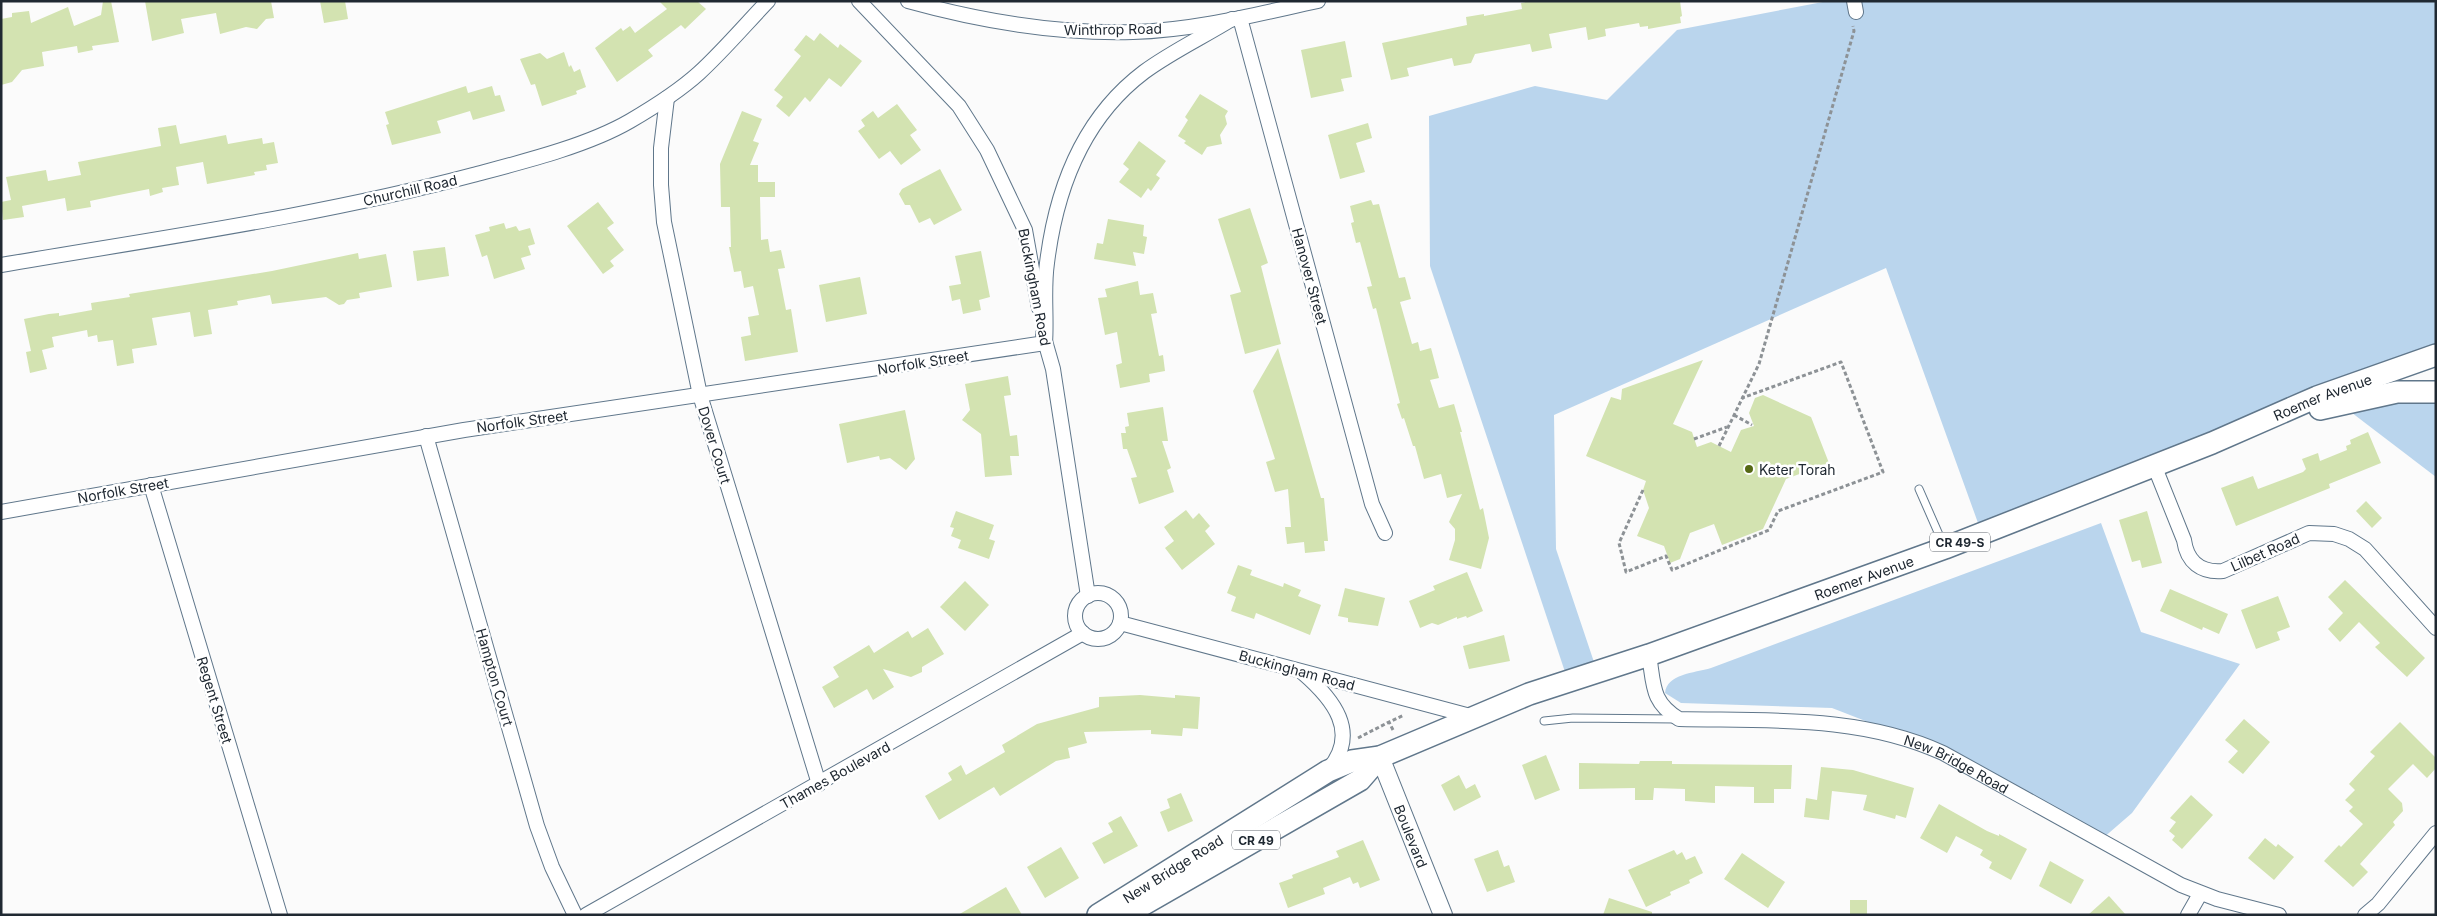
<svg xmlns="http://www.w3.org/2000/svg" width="2437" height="916" font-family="Inter,sans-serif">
	<rect width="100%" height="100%" fill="#fbfbfb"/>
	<g fill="#bad5ed">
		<path d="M1828,1H2436V355L1982,534L1886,268L1554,415L1556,549L1597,671L1568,681L1430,266L1429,116L1535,86L1607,100L1677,30Z"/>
		<path d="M2436,392V477L2339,403Z"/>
		<path d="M2101,523L2141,632L2240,664L2132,813L2102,839L1917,741L1832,708L1681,703L1665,693C1667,674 1694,673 1711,668Z"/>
	</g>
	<g fill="#d3e3b1">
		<path d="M103,1H111L119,42L92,46L93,50L78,53L77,46L42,52L44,66L22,70L12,82L1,85V19L12,17V13L29,11L31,23L68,7L74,26L101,15Z"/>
		<path d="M145,1H271L274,18L266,19L257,29L246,27L220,34L216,13L181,19L184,33L152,41Z"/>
		<path d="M320,1H345L348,19L324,23Z"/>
		<path d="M659,1H697L706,9L685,29L681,25L648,50L653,56L617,82L595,48L621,28L623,31L630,26L635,33L667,9Z"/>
		<path d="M1530,1H1680L1682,16L1680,17L1681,23L1648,29V26L1640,27L1639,23L1605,29L1606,36L1588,40L1586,27L1549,34L1552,48L1532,52L1530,44L1475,54L1471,63L1454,66L1452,58L1407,68L1409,76L1391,80L1382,43L1467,25L1466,17L1484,14V16L1522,9L1521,3Z"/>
		<path d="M820,33L838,48L840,44L862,61L841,87L829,78L810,102L805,97L789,117L776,106L783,97L774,90L801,56L794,50L806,35L814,41Z"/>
		<path d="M1345,41L1352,77L1341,79L1344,91L1311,98L1301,50Z"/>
		<path d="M564,52L569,67L571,65L574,72L580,69L586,87L576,91L577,94L542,106L535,84L531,85L520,59L540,53L547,59Z"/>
		<path d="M466,86L468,93L492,86L495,96L500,95L505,111L473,120L470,111L437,121L441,133L392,145L386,125L389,124L385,112Z"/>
		<path d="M1200,94L1228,111L1225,116L1227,124L1220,135L1222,144L1207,147L1202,155L1184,143L1186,141L1178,136L1188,120L1185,117Z"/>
		<path d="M897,104L917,130L910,135L921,150L901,165L890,151L879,159L858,131L865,126L861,120L873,111L878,118Z"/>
		<path d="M742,111L762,119L753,141L759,143L750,165H758V182H775V197H760L761,240L768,239L770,252L781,250L785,268L778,269L786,310L791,309L798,352L745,361L741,337L751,335L748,317L759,315L753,286L744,288L741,271L734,272L729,247H731L730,207H721L720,164Z"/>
		<path d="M1368,123L1372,138L1356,143L1365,172L1340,179L1328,135Z"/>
		<path d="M176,125L180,144L226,135L228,144L262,138L263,144L274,142L278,163L266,165L267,170L254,172L255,175L207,184L203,162L176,167L179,185L162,188L163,192L150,196L149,189L114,196L90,201L91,207L67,211L65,198L22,206L24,217L3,220L1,202L11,200L6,177L46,170L48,181L81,175L78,162L161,146L158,128Z"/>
		<path d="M1139,141L1166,161L1156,175L1160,178L1151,191L1148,188L1141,198L1119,182L1129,169L1123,164Z"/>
		<path d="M940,169L962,210L934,225L930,218L919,223L910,205H905L899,194L902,189Z"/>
		<path d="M1371,200L1373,205L1379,204L1399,278L1405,277L1411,299L1400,302L1412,344L1418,342L1420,351L1431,348L1439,378L1430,380L1439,408L1454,404L1462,432H1460L1480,510L1483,508L1489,538L1481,569L1449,560L1455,540V529L1449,522L1462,494L1447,498L1441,474L1424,479L1415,446H1413L1404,418L1402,419L1397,404L1400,403L1376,308L1373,309L1367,287L1372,286L1360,242L1356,243L1351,223L1354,222L1350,206Z"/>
		<path d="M598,202L614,223L607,228L624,250L610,261L614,266L603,274L567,226Z"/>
		<path d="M1250,208L1268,263L1261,266L1281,344L1245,354L1230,295L1241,292L1218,219Z"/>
		<path d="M1108,219L1144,225L1143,236L1147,237L1144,254L1133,252L1136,266L1094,259L1097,243L1103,244Z"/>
		<path d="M504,223L506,229L516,226L519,231L530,228L535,244L528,246L531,255L521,258L525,269L494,279L487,255L482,257L475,235L490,231L489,227Z"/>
		<path d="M445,247L449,276L417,281L413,251Z"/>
		<path d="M981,251L990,297L979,300L981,310L963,314L960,299L952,301L949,286L961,284L955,256Z"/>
		<path d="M358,253L359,259L386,254L392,287L359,293L360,298L347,300L344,304L339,305L326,297L272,304L270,295L237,301L238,305L208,310L212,334L194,337L190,312L152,318L157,345L132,349L134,363L117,366L113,340L98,342L97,335L88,337L87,330L52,337L54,347L42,350L47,369L30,373L26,352L31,351L24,319L49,314L59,313V316L92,310L91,303L130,297L129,294L272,271Z"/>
		<path d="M860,277L867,314L826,322L819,285Z"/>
		<path d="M1138,281L1140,295L1153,293L1157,313L1151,314L1159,356L1163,355L1165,371L1149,374L1150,382L1120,388L1116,365L1122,363L1117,332L1105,335L1098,298L1107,297L1105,289Z"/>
		<path d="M1278,348L1321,498H1324L1328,541H1324L1325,551L1305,553L1304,542L1287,544L1285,527H1291L1288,489L1275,492L1266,462L1275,459L1253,391Z"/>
		<path d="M1703,360L1673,424L1692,432L1697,447L1711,442L1731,452L1741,430L1754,426L1749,413L1755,398L1763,395L1811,417L1829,463L1786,479L1763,529L1722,545L1714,524L1690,533L1680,559L1670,563L1664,546L1637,536L1649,508L1643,490L1646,481L1586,456L1611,397L1621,400L1622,389Z"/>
		<path d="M1008,376L1011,395L1004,396L1010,436L1017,435L1019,456H1010L1012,475L985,477L981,434L962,420L970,410L965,384Z"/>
		<path d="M1163,407L1168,441H1162L1171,468L1167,470L1174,492L1139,504L1131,478L1137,477L1127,449H1123L1121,433H1126L1125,427L1129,426L1127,413Z"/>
		<path d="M905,410L915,459L906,470L890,458L880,460L879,456L847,463L839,424Z"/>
		<path d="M2368,432L2381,463L2329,484L2330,488L2236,526L2221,488L2253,476L2258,489L2303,472L2306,469L2302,459L2318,453L2320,461L2347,450L2346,446L2351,444L2350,440Z"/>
		<path d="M2366,501L2382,518L2372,528L2356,511Z"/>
		<path d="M1186,510L1193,519L1199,513L1210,526L1205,531L1215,544L1182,570L1165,548L1174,541L1164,527Z"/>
		<path d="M956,511L994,525L989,539L995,541L989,559L958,548L961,540L951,536L954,528L950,527Z"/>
		<path d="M2147,511L2162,563L2142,568L2140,560L2132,562L2119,520Z"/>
		<path d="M1238,565L1252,570L1250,575L1283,587L1284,583L1301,590L1298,596L1321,605L1310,635L1256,613L1254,619L1231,611L1236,597L1227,593Z"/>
		<path d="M1467,572L1483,611L1467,618L1466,616L1457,619V617L1438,625L1432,623L1420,628L1409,601L1435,590L1433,586Z"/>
		<path d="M2345,580L2425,658L2407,677L2375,647L2380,643L2359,622L2340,642L2328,629L2343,613L2328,597Z"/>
		<path d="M965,581L989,605L965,631L940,607Z"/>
		<path d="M1345,588L1385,598L1378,626L1348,622V618L1338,616Z"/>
		<path d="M2170,589L2228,614L2219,634L2203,627L2202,630L2160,611Z"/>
		<path d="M2278,596L2290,627L2277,632L2280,640L2256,649L2241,610Z"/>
		<path d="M928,628L944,654L922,667V672L911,677L883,669L894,687L873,700L867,689L834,708L822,687L839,677L833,667L869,645L874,653L908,631L912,638Z"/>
		<path d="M1504,635L1510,661L1469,669L1463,646Z"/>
		<path d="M1140,695L1175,698V695L1200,697L1198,729L1183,728L1182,736L1151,734V730L1084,732L1087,743L1068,748L1070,758L1056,761L1000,796L994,787L939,820L925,796L952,780L948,773L961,765L966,775L1005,752L1002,745L1037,724L1099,707V697Z"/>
		<path d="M2244,719L2270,742L2243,774L2228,762L2238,751L2225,740Z"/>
		<path d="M2400,722L2436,758V768L2427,778L2413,764L2388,789L2402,803L2403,811L2393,822L2395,825L2360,864L2368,872L2353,887L2324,861L2339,845L2341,847L2363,824L2349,811L2353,807L2345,800L2355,790L2349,784L2375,756L2370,752Z"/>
		<path d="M1546,755L1560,790L1535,800L1522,765Z"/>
		<path d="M1640,761H1672V764L1792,765L1791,789H1774V803H1754V787L1715,786V803L1685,801V789L1654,788L1653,800H1635V788L1579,789V763L1639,764Z"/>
		<path d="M1821,767L1853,770L1914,788L1906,818L1896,815L1895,819L1863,810L1867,795L1832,791L1829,820L1804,817L1806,798L1817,800Z"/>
		<path d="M1459,775L1466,789L1475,784L1481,797L1454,811L1441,785Z"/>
		<path d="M1181,793L1193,821L1168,832L1160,812L1170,808L1167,799Z"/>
		<path d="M2191,795L2213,815L2182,849L2172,840L2175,836L2169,831L2176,822L2170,818Z"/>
		<path d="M1939,804L1987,831L1999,836V834L2027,849L2011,880L1989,868L1992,862L1980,855L1983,850L1956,836L1947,853L1920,838Z"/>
		<path d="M1121,816L1138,846L1104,864L1092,843L1113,832L1108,823Z"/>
		<path d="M2265,838L2276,847L2278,844L2294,857L2274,880L2248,858Z"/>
		<path d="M1363,840L1380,880L1360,888L1358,882L1353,884L1350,877L1323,888L1325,894L1288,908L1279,883L1293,878L1292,875L1339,857L1336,851Z"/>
		<path d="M1061,847L1079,878L1045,898L1027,867Z"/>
		<path d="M1498,850L1504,867L1509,865L1515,882L1487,892L1474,859Z"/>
		<path d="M1674,850L1677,855L1682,852L1686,860L1695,856L1703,873L1689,880L1690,883L1670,892L1671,895L1646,907L1628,870Z"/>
		<path d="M1742,853L1785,882L1768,908L1724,879Z"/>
		<path d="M2050,861L2084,880L2071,904L2039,886Z"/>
		<path d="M1006,887L1022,915H958Z"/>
		<path d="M2109,896L2126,915H2088Z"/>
		<path d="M1609,898L1652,912V915H1603Z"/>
		<rect x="1850" y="900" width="17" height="15"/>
	</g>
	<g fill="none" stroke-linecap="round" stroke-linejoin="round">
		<g stroke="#60778b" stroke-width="9">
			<g id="service">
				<path d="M1919,489L1944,546"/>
				<path d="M1544,721L1573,718L1676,719"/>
			</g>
		</g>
		<g stroke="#60778b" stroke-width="16">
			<g id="minor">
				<path d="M859,1L959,106L987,150L1025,230L1039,308"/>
				<path d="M908,1C980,21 1058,34 1133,32C1196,30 1257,14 1318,1"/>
				<path d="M1854,1L1856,12"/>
				<path d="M1240,18L1372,504L1385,533"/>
				<path d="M667,98L661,148V185L664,222L700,395L819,784"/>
				<path d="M1,265C159,238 318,216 473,175C522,162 587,146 630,121C654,107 678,92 699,73C723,51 745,25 768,1"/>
				<path d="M1043,334L1053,369L1088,596"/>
				<path d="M426,436L537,826L552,867L575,915"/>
				<path d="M2154,465L2184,540C2187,562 2201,573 2223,571L2309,533L2334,534L2349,539L2365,549L2436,628"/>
				<path d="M151,485L280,915"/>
				<path d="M1,512L464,430L1045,343C1047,317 1043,290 1047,263C1056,190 1083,118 1144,72C1171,52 1203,37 1232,19"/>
				<circle cx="1098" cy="616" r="23"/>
				<path d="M1120,623L1474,717"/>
				<path id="s1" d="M1649,655C1654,685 1651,702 1679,719C1769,721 1860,715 1943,753L2181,885L2217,899L2279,915"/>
				<path d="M1303,673C1333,699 1360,732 1329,769"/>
				<path d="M586,915L1083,633"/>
				<path d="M2188,915L2200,894"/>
				<path d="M2365,915L2378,904L2436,833"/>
			</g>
		</g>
		<g stroke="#60778b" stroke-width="20">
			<g id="tertiary">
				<path id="s2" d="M1380,757L1443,915"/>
			</g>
		</g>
		<g stroke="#60778b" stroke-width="24">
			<g id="primary">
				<path d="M2320,409L2397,392H2436"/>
				<path id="s3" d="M1098,915L1328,771L1352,761L1380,757L1529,694L1649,655L1945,548L2212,443L2317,397L2436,355"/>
				<path d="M1125,915L1360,780L1380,757"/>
			</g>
		</g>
		<g stroke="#8d9296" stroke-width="3" stroke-dasharray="4 2.5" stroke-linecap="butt">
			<path d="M1734,415L1752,425"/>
			<path d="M1694,439L1727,427"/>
			<path d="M1719,446L1759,364L1854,31L1853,26"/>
			<path d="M1643,490L1619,543L1626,572L1666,556L1672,570L1769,530L1778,511L1883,472L1841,362L1742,398"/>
			<path d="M1393,730L1389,722L1404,715"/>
			<path d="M1358,738L1389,722"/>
		</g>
		<use href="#service" stroke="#fff" stroke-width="7"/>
		<use href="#minor" stroke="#fff" stroke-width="14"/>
		<use href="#tertiary" stroke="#fff" stroke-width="18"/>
		<use href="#primary" stroke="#fff" stroke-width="21"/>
	</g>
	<circle fill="#566915" stroke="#fff" stroke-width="2" cx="1749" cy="469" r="5"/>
	<g text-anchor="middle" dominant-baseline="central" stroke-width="5" stroke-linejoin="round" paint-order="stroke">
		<g fill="#fff" stroke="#636970" stroke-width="1">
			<rect x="1930" y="532.5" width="60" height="19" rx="4"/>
			<rect x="1232" y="830.5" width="48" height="19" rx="4"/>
		</g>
		<g font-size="12" font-weight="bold" fill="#202932">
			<text x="1960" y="542">CR 49-S</text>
			<text x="1256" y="840">CR 49</text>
		</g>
		<g font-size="14" fill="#202932" stroke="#fff">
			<text transform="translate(1113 29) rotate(-1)">Winthrop Road</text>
			<text transform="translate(410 190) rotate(-13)">Churchill Road</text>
			<text transform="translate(1310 276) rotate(75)">Hanover Street</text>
			<text transform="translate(1035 287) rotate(79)">Buckingham Road</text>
			<text transform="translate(923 362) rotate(-9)">Norfolk Street</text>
			<text stroke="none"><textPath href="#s3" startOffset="1335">Roemer Avenue</textPath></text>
			<text transform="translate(522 421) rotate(-8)">Norfolk Street</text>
			<text transform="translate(715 445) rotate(73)">Dover Court</text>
			<text transform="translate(123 490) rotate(-10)">Norfolk Street</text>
			<text transform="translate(2265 552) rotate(-24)">Lilbet Road</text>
			<text stroke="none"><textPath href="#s3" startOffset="842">Roemer Avenue</textPath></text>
			<text transform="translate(1297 670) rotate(15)">Buckingham Road</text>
			<text transform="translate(495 677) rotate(74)">Hampton Court</text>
			<text transform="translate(215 700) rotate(73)">Regent Street</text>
			<text stroke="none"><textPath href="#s1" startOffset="359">New Bridge Road</textPath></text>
			<text transform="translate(835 775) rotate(-29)">Thames Boulevard</text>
			<text stroke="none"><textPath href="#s2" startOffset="85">Boulevard</textPath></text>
			<text stroke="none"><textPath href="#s3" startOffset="88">New Bridge Road</textPath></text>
		</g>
		<g font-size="14" fill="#202932" stroke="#fff" text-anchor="start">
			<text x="1759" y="469">Keter Torah</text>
		</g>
	</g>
	<rect width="2437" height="916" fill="none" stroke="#202932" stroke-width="5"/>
</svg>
